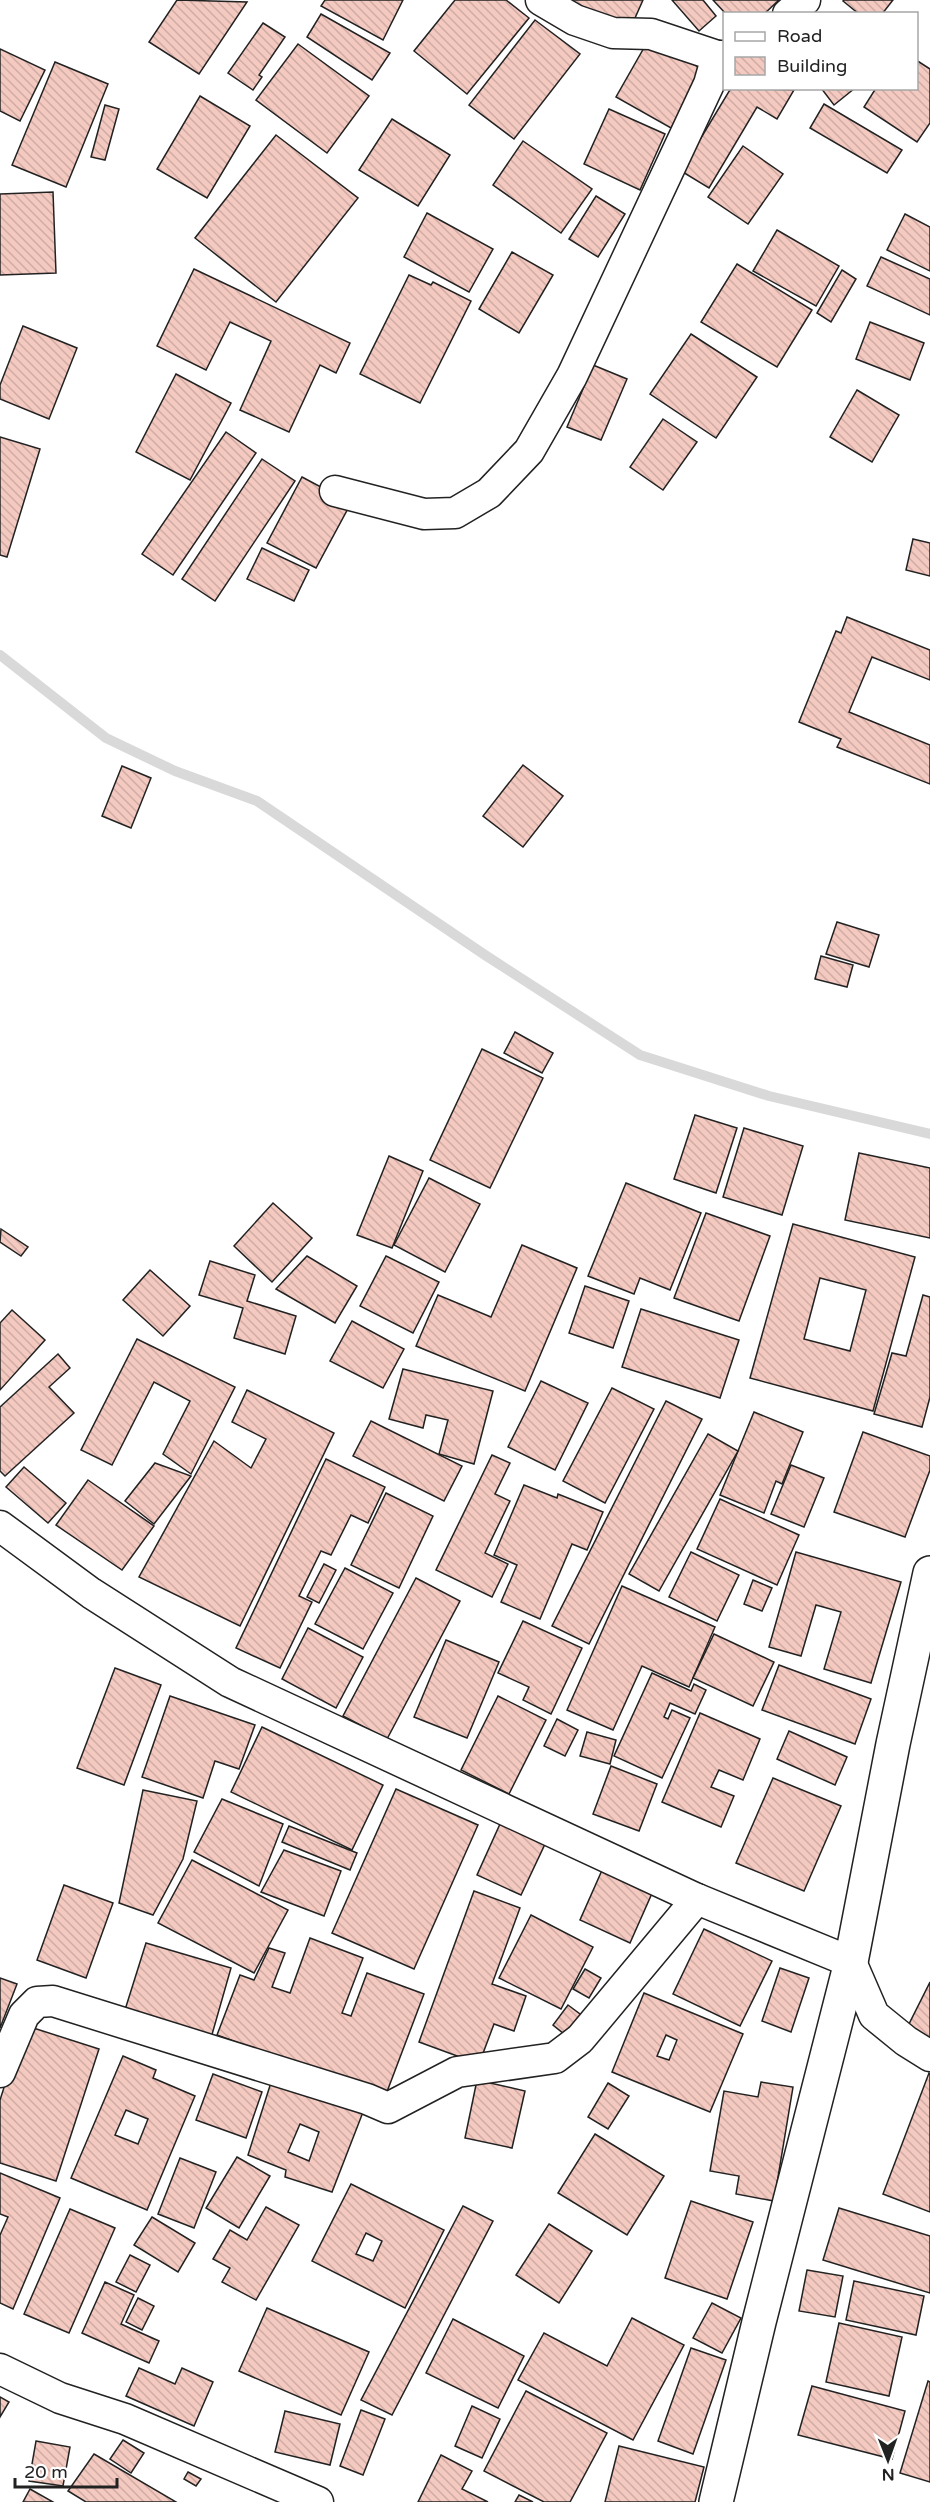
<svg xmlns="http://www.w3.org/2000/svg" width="930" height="2502" font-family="'Varela Round',sans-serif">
	<defs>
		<pattern id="building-back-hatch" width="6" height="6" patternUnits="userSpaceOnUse" patternTransform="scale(1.5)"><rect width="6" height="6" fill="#f3c9c0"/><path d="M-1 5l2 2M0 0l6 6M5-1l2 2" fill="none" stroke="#d0aca5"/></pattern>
	</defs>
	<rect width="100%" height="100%" fill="#fff"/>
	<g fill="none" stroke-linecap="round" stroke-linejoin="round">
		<path stroke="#d9d9d9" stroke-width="10" d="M0,655L106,738L175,771L257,801L485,955L640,1055L769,1096L930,1134"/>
	</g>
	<g fill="url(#building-back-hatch)" stroke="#222" stroke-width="1.5" fill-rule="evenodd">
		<path d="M177,0L247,2L199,74L149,42Z"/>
		<path d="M325,0H403L383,40L321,6Z"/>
		<path d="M455,0H506L529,18L467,94L414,51Z"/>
		<path d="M572,0H643L631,27L572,2Z"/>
		<path d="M672,0H703L716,16L699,31Z"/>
		<path d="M713,0H779L764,14H726Z"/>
		<path d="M844,0H893L882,14H859L843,1Z"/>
		<path d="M321,14L390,53L372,80L307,37Z"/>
		<path d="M535,20L580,54L514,139L469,105Z"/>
		<path d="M263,23L285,37L259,75L262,77L253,90L228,73Z"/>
		<path d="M649,39L704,70L671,128L616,97Z"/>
		<path d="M298,44L369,96L327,153L256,100Z"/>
		<path d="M0,49L45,70L20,121L0,111Z"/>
		<path d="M916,60L930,69V123L917,142L864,107L876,88H916Z"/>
		<path d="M55,62L108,84L66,187L12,165Z"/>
		<path d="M731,88L794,90L777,119L757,107L709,188L681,171Z"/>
		<path d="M821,88H855L834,105Z"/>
		<path d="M200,96L250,126L207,198L157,169Z"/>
		<path d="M824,104L902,150L887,173L810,128Z"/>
		<path d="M105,105L119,109L105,160L91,157Z"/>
		<path d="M609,109L665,134L640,190L584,164Z"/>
		<path d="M392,119L450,155L418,206L359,170Z"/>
		<path d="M276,135L358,198L276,302L195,238Z"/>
		<path d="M523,141L592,189L561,233L493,185Z"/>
		<path d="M743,146L783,174L748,224L708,197Z"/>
		<path d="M53,192L56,273L0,275V194Z"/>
		<path d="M596,196L625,214L598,257L569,239Z"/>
		<path d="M427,213L493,249L469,292L404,257Z"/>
		<path d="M905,214L930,227V271L887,250Z"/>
		<path d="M777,230L839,266L816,306L753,271Z"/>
		<path d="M512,252L553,275L519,333L479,309Z"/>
		<path d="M881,257L930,279V315L867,286Z"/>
		<path d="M737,264L812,310L777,367L701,322Z"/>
		<path d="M194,269L350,343L336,373L320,365L289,432L240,410L271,341L230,322L206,370L157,346Z"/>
		<path d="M842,270L856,279L831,322L817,313Z"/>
		<path d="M409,275L431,285L433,282L471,301L420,403L360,374Z"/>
		<path d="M870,322L924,343L910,380L856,359Z"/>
		<path d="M23,326L77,348L49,419L0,399V385Z"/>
		<path d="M691,334L757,377L716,438L650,394Z"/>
		<path d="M593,365L627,379L601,440L567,427Z"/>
		<path d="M176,374L231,403L190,480L136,452Z"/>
		<path d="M857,390L899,415L872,462L830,437Z"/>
		<path d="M663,419L697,442L663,490L630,467Z"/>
		<path d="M226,432L256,453L173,575L142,554Z"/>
		<path d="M0,437L40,449L7,557L0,555Z"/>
		<path d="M262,459L295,481L215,601L182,579Z"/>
		<path d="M302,477L351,503L316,568L267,543Z"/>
		<path d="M913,539L930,543V576L906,570Z"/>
		<path d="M262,548L309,570L294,601L247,579Z"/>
		<path d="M847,617L930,650V680L872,657L849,712L930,745V784L837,747L841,739L799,722L836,631L841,633Z"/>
		<path d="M523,765L563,796L523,847L483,816Z"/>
		<path d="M122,766L151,778L131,828L102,816Z"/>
		<path d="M837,922L879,935L869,967L826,954Z"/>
		<path d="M821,956L853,965L847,987L815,979Z"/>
		<path d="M515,1032L553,1053L542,1073L504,1053Z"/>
		<path d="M482,1049L543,1078L490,1188L430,1160Z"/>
		<path d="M695,1115L737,1128L716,1193L674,1179Z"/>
		<path d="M744,1128L803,1146L782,1215L723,1197Z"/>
		<path d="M859,1153L930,1168V1238L845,1220Z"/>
		<path d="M389,1156L423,1171L392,1248L357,1235Z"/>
		<path d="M429,1178L480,1204L445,1272L394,1245Z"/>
		<path d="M626,1183L701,1213L670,1290L640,1278L634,1294L588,1276Z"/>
		<path d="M273,1203L312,1238L272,1282L234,1246Z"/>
		<path d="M706,1213L770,1236L739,1321L674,1298Z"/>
		<path d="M793,1224L915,1257L873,1411L750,1378ZM820,1278L866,1290L850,1351L804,1339Z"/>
		<path d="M1,1229L28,1247L21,1256L0,1242Z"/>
		<path d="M522,1245L577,1268L525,1391L416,1346L438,1295L491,1317Z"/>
		<path d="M307,1256L357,1286L335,1323L276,1289Z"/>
		<path d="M386,1256L439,1282L413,1333L360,1306Z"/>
		<path d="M210,1261L255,1275L247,1301L296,1316L285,1354L234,1338L243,1308L199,1295Z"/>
		<path d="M150,1270L190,1306L163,1336L123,1300Z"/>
		<path d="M585,1286L629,1301L613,1348L569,1333Z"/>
		<path d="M923,1295L930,1297V1397L922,1427L874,1414L892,1353L906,1356Z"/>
		<path d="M641,1309L739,1340L720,1398L622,1367Z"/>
		<path d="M12,1310L45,1340L0,1390V1323Z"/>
		<path d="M352,1321L404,1349L383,1388L330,1361Z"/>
		<path d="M137,1339L235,1387L191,1474L163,1454L190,1401L154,1382L112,1465L81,1450Z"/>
		<path d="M58,1354L70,1368L49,1387L74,1413L5,1476L0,1471V1407Z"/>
		<path d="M403,1369L493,1391L474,1464L439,1454L448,1420L426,1415L423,1428L389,1419Z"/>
		<path d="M541,1381L588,1403L555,1470L508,1447Z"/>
		<path d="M612,1388L654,1409L605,1503L563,1481Z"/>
		<path d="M247,1390L334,1433L240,1626L139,1577L214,1441L251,1468L266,1439L232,1422Z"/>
		<path d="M666,1401L702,1419L589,1644L552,1626Z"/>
		<path d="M754,1412L803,1432L782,1484L776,1481L764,1513L720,1495Z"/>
		<path d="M371,1421L462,1466L444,1501L353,1456Z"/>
		<path d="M863,1432L930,1456V1470L905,1537L834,1512Z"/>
		<path d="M708,1434L738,1451L659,1591L629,1574Z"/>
		<path d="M492,1455L510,1463L495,1494L510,1501L485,1553L508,1564L492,1597L436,1570Z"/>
		<path d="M326,1459L385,1487L368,1523L351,1515L331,1555L321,1551L299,1596L312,1602L280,1668L236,1648Z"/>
		<path d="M155,1463L191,1476L154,1524L125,1501Z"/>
		<path d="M791,1465L824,1478L804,1527L771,1514Z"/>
		<path d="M24,1467L66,1503L48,1523L6,1487Z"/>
		<path d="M88,1480L154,1526L122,1570L56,1525Z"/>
		<path d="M524,1485L557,1498L558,1494L603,1512L587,1550L572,1544L540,1619L501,1602L517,1565L494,1555Z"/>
		<path d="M386,1493L433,1516L399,1588L351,1565Z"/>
		<path d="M720,1499L799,1535L777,1585L697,1549Z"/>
		<path d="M691,1552L739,1575L717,1621L669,1597Z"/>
		<path d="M796,1552L901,1582L871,1683L824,1669L841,1612L816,1605L801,1656L769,1647Z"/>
		<path d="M324,1564L336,1570L319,1603L307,1597Z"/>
		<path d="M345,1568L393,1593L363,1649L315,1624Z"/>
		<path d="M416,1578L460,1601L387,1739L343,1716Z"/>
		<path d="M753,1580L772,1588L762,1611L744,1604Z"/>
		<path d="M622,1586L715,1627L689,1687L642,1666L613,1730L567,1710Z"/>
		<path d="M523,1621L582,1648L551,1714L523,1700L529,1687L498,1673Z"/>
		<path d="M308,1628L363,1657L336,1708L282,1679Z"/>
		<path d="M714,1634L774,1662L753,1706L693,1678Z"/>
		<path d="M446,1640L499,1662L467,1738L414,1717Z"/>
		<path d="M779,1665L871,1699L855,1744L762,1710Z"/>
		<path d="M115,1668L161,1685L124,1785L77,1768Z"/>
		<path d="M652,1673L691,1691L694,1684L706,1690L695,1714L670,1703L664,1717L668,1719L672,1710L690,1718L662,1778L614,1756Z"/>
		<path d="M170,1696L255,1725L239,1769L215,1761L203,1798L142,1777Z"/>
		<path d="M498,1696L546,1720L509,1794L461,1770Z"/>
		<path d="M700,1713L760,1739L743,1780L719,1770L711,1787L734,1796L721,1827L662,1802Z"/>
		<path d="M557,1719L578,1730L565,1756L544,1746Z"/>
		<path d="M262,1727L383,1785L352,1850L231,1792Z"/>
		<path d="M789,1731L847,1757L835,1785L777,1759Z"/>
		<path d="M587,1732L616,1740L610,1764L580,1756Z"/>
		<path d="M611,1766L657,1784L639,1831L593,1814Z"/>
		<path d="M773,1778L841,1806L804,1891L736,1863Z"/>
		<path d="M396,1789L478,1825L414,1969L332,1933Z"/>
		<path d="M143,1790L197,1801L183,1859L153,1915L119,1903Z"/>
		<path d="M222,1799L283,1824L259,1886L194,1852Z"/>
		<path d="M500,1824L545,1844L521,1895L477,1875Z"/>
		<path d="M289,1826L357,1853L350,1870L282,1842Z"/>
		<path d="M284,1850L341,1871L324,1916L261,1892Z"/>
		<path d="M192,1860L288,1910L254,1973L158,1923Z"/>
		<path d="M603,1868L653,1891L630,1943L580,1920Z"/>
		<path d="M64,1885L113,1903L86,1978L37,1960Z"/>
		<path d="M474,1891L520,1908L492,1984L526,1996L514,2031L494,2024L479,2064L419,2042Z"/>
		<path d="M531,1915L593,1947L561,2009L499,1978Z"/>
		<path d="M704,1929L772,1961L740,2026L673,1994Z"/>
		<path d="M310,1938L363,1958L342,2013L351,2016L367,1973L424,1994L385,2097L217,2035L240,1975L254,1980L269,1948L285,1953L272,1987L290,1993Z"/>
		<path d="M146,1943L231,1968L211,2038L124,2013Z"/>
		<path d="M780,1968L809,1978L791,2032L762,2021Z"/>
		<path d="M585,1969L601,1978L589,1998L573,1989Z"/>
		<path d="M0,1978L17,1984L0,2028Z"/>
		<path d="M930,1982V2041L906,2030Z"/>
		<path d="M644,1993L743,2034L710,2112L612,2072ZM666,2035L677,2040L669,2060L657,2056Z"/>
		<path d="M568,2005L584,2017L569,2038L553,2025Z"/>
		<path d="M24,2025L99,2049L56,2181L0,2163V2100Z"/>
		<path d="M123,2056L156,2070L153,2078L195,2096L147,2210L71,2178ZM126,2110L148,2119L138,2144L115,2135Z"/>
		<path d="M274,2073L365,2107L332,2192L285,2177L286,2170L248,2155ZM300,2124L319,2132L309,2161L288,2152Z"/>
		<path d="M929,2073L930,2074V2212L883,2194Z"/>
		<path d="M213,2074L262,2092L246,2138L196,2120Z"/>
		<path d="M477,2080L525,2091L512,2148L465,2138Z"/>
		<path d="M761,2082L793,2087L774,2201L736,2194L739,2176L710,2171L724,2091L758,2097Z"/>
		<path d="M608,2083L629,2096L608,2129L588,2117Z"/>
		<path d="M595,2134L664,2176L627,2235L558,2193Z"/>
		<path d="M237,2157L270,2176L239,2228L206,2208Z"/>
		<path d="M180,2158L216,2172L194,2228L158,2214Z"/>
		<path d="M0,2173L60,2198L13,2309L0,2303V2235L8,2217L0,2214Z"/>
		<path d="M351,2184L444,2230L405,2308L312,2261ZM366,2233L382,2241L373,2261L356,2254Z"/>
		<path d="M691,2201L753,2222L727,2299L665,2278Z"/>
		<path d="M463,2206L493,2221L392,2415L361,2400Z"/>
		<path d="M266,2207L299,2225L256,2300L222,2282L230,2268L213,2259L230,2230L247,2240Z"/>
		<path d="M839,2208L930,2236V2293L823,2260Z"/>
		<path d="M70,2209L115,2228L69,2333L24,2314Z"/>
		<path d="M152,2217L195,2243L178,2272L134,2245Z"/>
		<path d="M549,2224L592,2251L559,2303L516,2275Z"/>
		<path d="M130,2255L150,2265L136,2292L116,2282Z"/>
		<path d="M807,2270L843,2276L835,2317L799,2311Z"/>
		<path d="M854,2281L924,2296L916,2335L846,2320Z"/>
		<path d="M105,2282L134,2295L121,2324L159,2341L149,2363L82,2333Z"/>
		<path d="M138,2298L154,2306L142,2330L126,2322Z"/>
		<path d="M712,2303L741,2318L722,2353L693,2338Z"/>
		<path d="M267,2308L369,2352L341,2415L239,2371Z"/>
		<path d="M632,2318L684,2345L633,2440L518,2380L544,2333L607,2366Z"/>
		<path d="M453,2319L524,2356L498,2408L426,2373Z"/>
		<path d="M839,2323L902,2337L889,2396L826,2382Z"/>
		<path d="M691,2348L726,2360L693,2454L658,2441Z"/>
		<path d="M139,2368L175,2384L182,2368L213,2382L194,2426L126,2396Z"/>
		<path d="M928,2381L930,2382V2482L900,2473Z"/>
		<path d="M812,2386L905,2411L892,2459L798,2435Z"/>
		<path d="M526,2391L607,2433L570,2502H544L484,2471Z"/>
		<path d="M0,2397L9,2402L0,2417Z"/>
		<path d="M472,2406L500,2419L482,2458L455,2446Z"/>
		<path d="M361,2410L385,2419L363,2475L340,2466Z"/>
		<path d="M285,2411L340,2424L330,2465L275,2452Z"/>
		<path d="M123,2440L144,2453L131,2473L110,2459Z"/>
		<path d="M36,2441L70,2447L63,2486L29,2481Z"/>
		<path d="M619,2446L704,2467L695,2502H605Z"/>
		<path d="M94,2454L176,2502H86L68,2491Z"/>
		<path d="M441,2455L472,2471L462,2489L488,2502H418Z"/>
		<path d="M188,2472L201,2479L196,2486L184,2479Z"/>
		<path d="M30,2489L53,2502H23Z"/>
		<path d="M519,2495L533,2502H515Z"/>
	</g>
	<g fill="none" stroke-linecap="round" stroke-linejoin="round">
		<g stroke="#222" stroke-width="33">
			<g id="minor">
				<path d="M541,0L575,20L613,33L651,34L717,56"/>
				<path d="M788,14L805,0"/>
				<path d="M335,491L424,514L455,513L489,493L529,451L572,376L709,84L717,56H724"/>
				<path d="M0,1526L91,1593L230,1682L697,1899L851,1962L874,2015L906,2041L930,2056"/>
				<path d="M0,2072L24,2015L37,2002L53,2001L367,2099L388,2108L457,2072L555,2058L580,2039L697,1899"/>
				<path d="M0,2369L60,2398L125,2419L318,2502"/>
			</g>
		</g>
		<g stroke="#222" stroke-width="36">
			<path id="secondary" d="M716,2502L759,2322L851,1962L893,1744L930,1573"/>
		</g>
		<use href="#minor" stroke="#fff" stroke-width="30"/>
		<use href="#secondary" stroke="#fff" stroke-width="33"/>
	</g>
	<rect x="723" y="12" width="195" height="78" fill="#ffffff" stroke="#a7a7a7" stroke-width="1.5"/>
	<rect x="735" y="32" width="30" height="9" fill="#ffffff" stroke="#a7a7a7" stroke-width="1.5"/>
	<text x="777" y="42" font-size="18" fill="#222222">Road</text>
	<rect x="735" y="57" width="30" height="18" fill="url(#building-back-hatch)" stroke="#a7a7a7" stroke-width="1.5"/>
	<text x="777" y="72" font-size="18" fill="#222222">Building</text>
	<g transform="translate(888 2460) rotate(179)" stroke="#ffffff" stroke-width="4.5" paint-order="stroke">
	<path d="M0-4.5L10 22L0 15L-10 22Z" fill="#222222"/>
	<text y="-9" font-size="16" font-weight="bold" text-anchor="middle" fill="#222222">N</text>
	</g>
	<path d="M15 2478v9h102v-9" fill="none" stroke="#222222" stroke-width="3"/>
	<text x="24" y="2478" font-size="18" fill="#222222" stroke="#ffffff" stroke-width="4.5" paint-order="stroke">20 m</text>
</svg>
